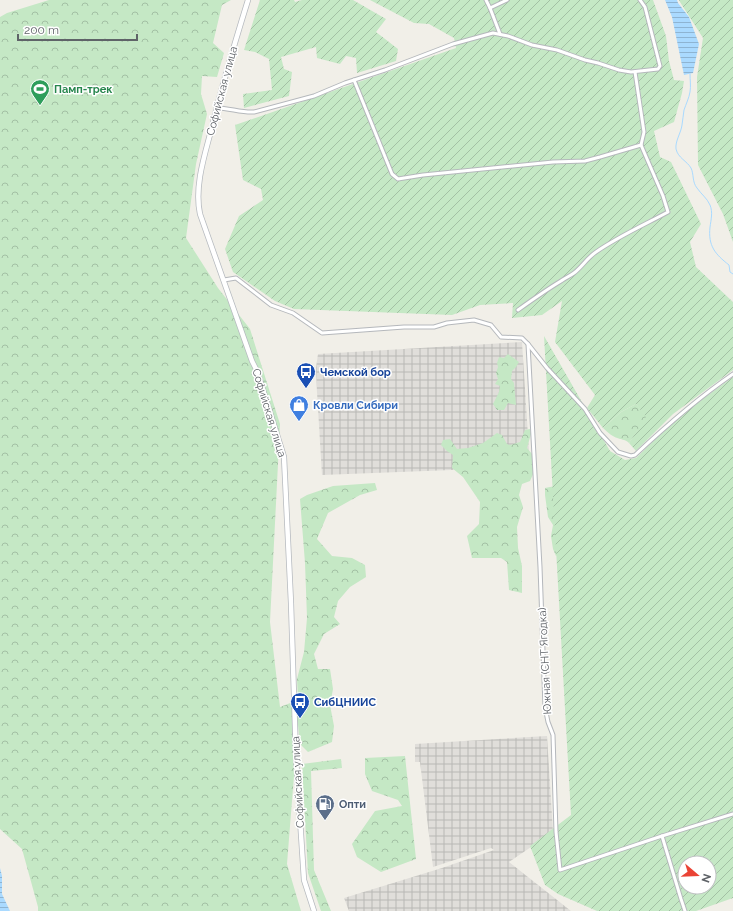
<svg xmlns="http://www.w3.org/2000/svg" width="733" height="911" font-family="Raleway,sans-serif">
	<defs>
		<pattern id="industrial-grid" width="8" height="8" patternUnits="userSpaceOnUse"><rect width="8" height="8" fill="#e0deda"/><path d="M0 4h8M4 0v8" fill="none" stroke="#b9b8b5"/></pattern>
		<pattern id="forest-crowns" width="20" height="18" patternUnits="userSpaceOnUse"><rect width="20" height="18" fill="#c5e8c5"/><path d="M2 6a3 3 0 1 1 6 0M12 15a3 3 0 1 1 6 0" fill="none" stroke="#a3c0a4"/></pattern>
		<pattern id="garden-furrows" width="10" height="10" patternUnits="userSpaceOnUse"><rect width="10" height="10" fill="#c5e8c5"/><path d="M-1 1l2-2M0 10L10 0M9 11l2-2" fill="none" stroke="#a3c0a4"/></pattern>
		<pattern id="water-rules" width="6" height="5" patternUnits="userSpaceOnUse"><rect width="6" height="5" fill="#aadaff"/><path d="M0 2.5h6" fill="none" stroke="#8eb4d2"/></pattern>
	</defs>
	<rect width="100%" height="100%" fill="#f1efe8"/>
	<g fill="url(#industrial-grid)">
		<path d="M522,342L530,467L322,475L317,392L316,368L318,354Z"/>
		<path d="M547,736L553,832L509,862L571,911H349L344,898L442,868L494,850L491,848L433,867L420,762H415V744Z"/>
	</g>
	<g fill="url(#forest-crowns)">
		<path d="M49,0H231L222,5L213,43L224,53L217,77L202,76L201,94L207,114L196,164L186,238L218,288L250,329L280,424L270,622L280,707L298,700L297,679L304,652L307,618L305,563L300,499L307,495L333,486L375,483L377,490L360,495L328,513L317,539L332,556L352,558L365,565L366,577L350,587L338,601L334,617L340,624L324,634L314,654L318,669H330L333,689L330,705L334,726L332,742L308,752L300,744L298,725L287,864L301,911H38V907L22,849L0,829V17L7,13Z"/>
		<path d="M508,354L519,362L516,367L512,371L511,379L514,383L516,405L508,403L504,410H497L493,404L499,392L500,386L495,384L498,379L496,373L498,367L497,363L499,357L504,358Z"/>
		<path d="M636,404L647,417L629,443C626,440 624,440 620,439C613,437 608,433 603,428L621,412Z"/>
		<path d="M530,429L531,434L527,448L532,454L534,472L530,481L522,484L519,495L523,507L517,527L518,548L522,566V593L509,590L507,562L501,558H472L467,536L479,524L480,502L463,477L452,468L453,455L447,451L441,445L443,440L450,439L457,449L468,448L483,443L497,433L502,435L507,444L510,445L520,442L525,430Z"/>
		<path d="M555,486L563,549L556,556L553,549L551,536L553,525L548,517L545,495V488Z"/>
		<path d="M405,756L416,859L381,872L357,857L352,844L375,811L402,806L398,800L372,791L365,774V758Z"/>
		<path d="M341,759L342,768L311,771L314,870L331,911H321L308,873L302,764Z"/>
	</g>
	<g fill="url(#garden-furrows)" fill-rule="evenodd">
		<path d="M260,0H294L295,2L302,0H353L386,19L376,32L398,49L396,61L357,73L356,58L346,56L340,64L317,58L316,47L281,57L284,69L292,72L289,96L244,108L243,94L272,90L269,59L255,52L244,50Z"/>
		<path d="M370,0H653L666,36L669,61L674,80L684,81L682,93L674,122L654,131L660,157L671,162L701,224L690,242L696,267L733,302V370L673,414L636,451L629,443L646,417L636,404L621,412L603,428L587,408L595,395L555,342L562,301L542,315L512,318L513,303L480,305L452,315L294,309L275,301L233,272L225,249L239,216L263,200L261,189L243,180L235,125L456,48L454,38L429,24L414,23Z"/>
		<path d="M679,0H733V242L723,214L698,165L697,77L703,38L680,2Z"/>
		<path d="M544,336L610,451L625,460L636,458L679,416L733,377V898L696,911H597L558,894L545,885L530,846L571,815ZM685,863H709V887H685Z"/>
	</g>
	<g fill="url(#water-rules)">
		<path d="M665,0H677L678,3L689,17L699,44L693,73L684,75L672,17Z"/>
		<path d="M0,868L2,876V894L10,911H0Z"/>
	</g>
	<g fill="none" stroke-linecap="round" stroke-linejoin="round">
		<path stroke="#aadaff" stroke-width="1" d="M690,74C690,80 691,86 690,92C689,98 686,104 684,110C683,115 683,120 682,125C681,133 675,141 676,149C678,158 687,161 691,168C694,174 692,182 697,188C701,194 707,198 710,205C713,212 711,220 710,227C708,246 715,254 729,265L730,272L733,274"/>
		<g stroke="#b5b8bc" stroke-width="5">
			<g id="street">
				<path d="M486,0L490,8"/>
				<path d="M500,34L490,8L507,0"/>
				<path d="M354,80L392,174L398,179L423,175L553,162L585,161L600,157L641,145"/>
				<path d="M217,108C229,108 242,113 254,112L314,96L345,83L385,70L453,44L493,33L508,36L532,45L557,50L585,60L598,63L619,70L631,72L658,69L660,66L645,7L640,0"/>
				<path d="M224,280L236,278L271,305L293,313L322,333L404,327H434L447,323L474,320L491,325L501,337L522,338L528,344L547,368L585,409L600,433L618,452L631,456L635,455C666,426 698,398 733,374"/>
				<path d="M518,310C532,300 546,290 561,281C565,278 570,276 574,273C582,267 587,258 596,252C619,236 644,225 668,212L663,196L641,145L644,132L635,72"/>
				<path d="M528,344L540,567L545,707L548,722L553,735L556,832L560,870L662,836L733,814"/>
				<path d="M662,836L681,899L685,911"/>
			</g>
		</g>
		<g stroke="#b6babf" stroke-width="6">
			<path id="secondary" d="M248,0C235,42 222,84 212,127C205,154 194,186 200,214L252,361L257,371L284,457L291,603L296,758L304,880L314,911"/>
		</g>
		<use href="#street" stroke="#fff" stroke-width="3"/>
		<use href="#secondary" stroke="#fff" stroke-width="4.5"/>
	</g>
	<defs>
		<g id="stadium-pin" transform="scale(1)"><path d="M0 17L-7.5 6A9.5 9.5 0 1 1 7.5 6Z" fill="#2e9e5b" stroke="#fff"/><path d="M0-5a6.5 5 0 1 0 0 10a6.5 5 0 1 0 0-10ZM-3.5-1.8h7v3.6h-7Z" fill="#fff"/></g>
		<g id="bus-pin" transform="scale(1)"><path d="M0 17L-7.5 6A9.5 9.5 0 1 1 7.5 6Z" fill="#1a4fb4" stroke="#fff"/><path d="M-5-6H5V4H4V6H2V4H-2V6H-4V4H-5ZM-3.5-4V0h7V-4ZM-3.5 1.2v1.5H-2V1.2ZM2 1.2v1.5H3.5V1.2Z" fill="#fff"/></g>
		<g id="shop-pin" transform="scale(1)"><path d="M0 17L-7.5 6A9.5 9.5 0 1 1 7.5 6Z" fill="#3f7fe0" stroke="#fff"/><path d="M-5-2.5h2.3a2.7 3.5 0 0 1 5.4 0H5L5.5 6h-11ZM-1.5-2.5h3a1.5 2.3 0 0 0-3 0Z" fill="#fff"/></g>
		<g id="fuel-pin" transform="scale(1)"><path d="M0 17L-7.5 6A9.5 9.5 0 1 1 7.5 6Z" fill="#5c6f8a" stroke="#fff"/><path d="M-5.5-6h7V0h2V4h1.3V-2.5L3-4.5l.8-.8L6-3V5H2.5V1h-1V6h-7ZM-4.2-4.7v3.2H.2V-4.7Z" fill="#fff"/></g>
	</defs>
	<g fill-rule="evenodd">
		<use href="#stadium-pin" x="40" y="89"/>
		<use href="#bus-pin" x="306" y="372"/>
		<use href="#shop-pin" x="299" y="405"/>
		<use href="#bus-pin" x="300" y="702"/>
		<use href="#fuel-pin" x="325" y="804"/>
	</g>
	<g text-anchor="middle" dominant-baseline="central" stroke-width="3" stroke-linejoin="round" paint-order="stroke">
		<g font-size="11" font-weight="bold" fill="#27864d" stroke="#fff" text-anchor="start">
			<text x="54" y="89">Памп-трек</text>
		</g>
		<g font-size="11" fill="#5f6368" stroke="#fff">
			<text transform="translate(222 91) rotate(-75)">Софийская улица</text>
			<text transform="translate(269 413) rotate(73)">Софийская улица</text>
			<text transform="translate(545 661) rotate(-93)">Южная (СНТ Ягодка)</text>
			<text transform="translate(298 782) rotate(-93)">Софийская улица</text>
		</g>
		<g font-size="11" font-weight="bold" fill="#164399" stroke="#fff" text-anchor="start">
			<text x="320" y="372">Чемской бор</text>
			<text x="314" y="702">СибЦНИИС</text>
		</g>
		<g font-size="11" font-weight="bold" fill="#366cbe" stroke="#fff" text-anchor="start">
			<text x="313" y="405">Кровли Сибири</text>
		</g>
		<g font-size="11" font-weight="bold" fill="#4e5e75" stroke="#fff" text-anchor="start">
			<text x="339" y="804">Опти</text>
		</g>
	</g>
	<g transform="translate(697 875) rotate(109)"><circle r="19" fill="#ffffff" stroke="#bfc1c3"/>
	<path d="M0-3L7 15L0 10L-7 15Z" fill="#ea4335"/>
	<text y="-6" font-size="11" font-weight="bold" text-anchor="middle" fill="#5f6368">N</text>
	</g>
	<path d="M18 34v6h119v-6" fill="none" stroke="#5f6368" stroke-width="2"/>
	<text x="24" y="34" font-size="12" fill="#5f6368" stroke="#ffffff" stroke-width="3" paint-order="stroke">200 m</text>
</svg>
